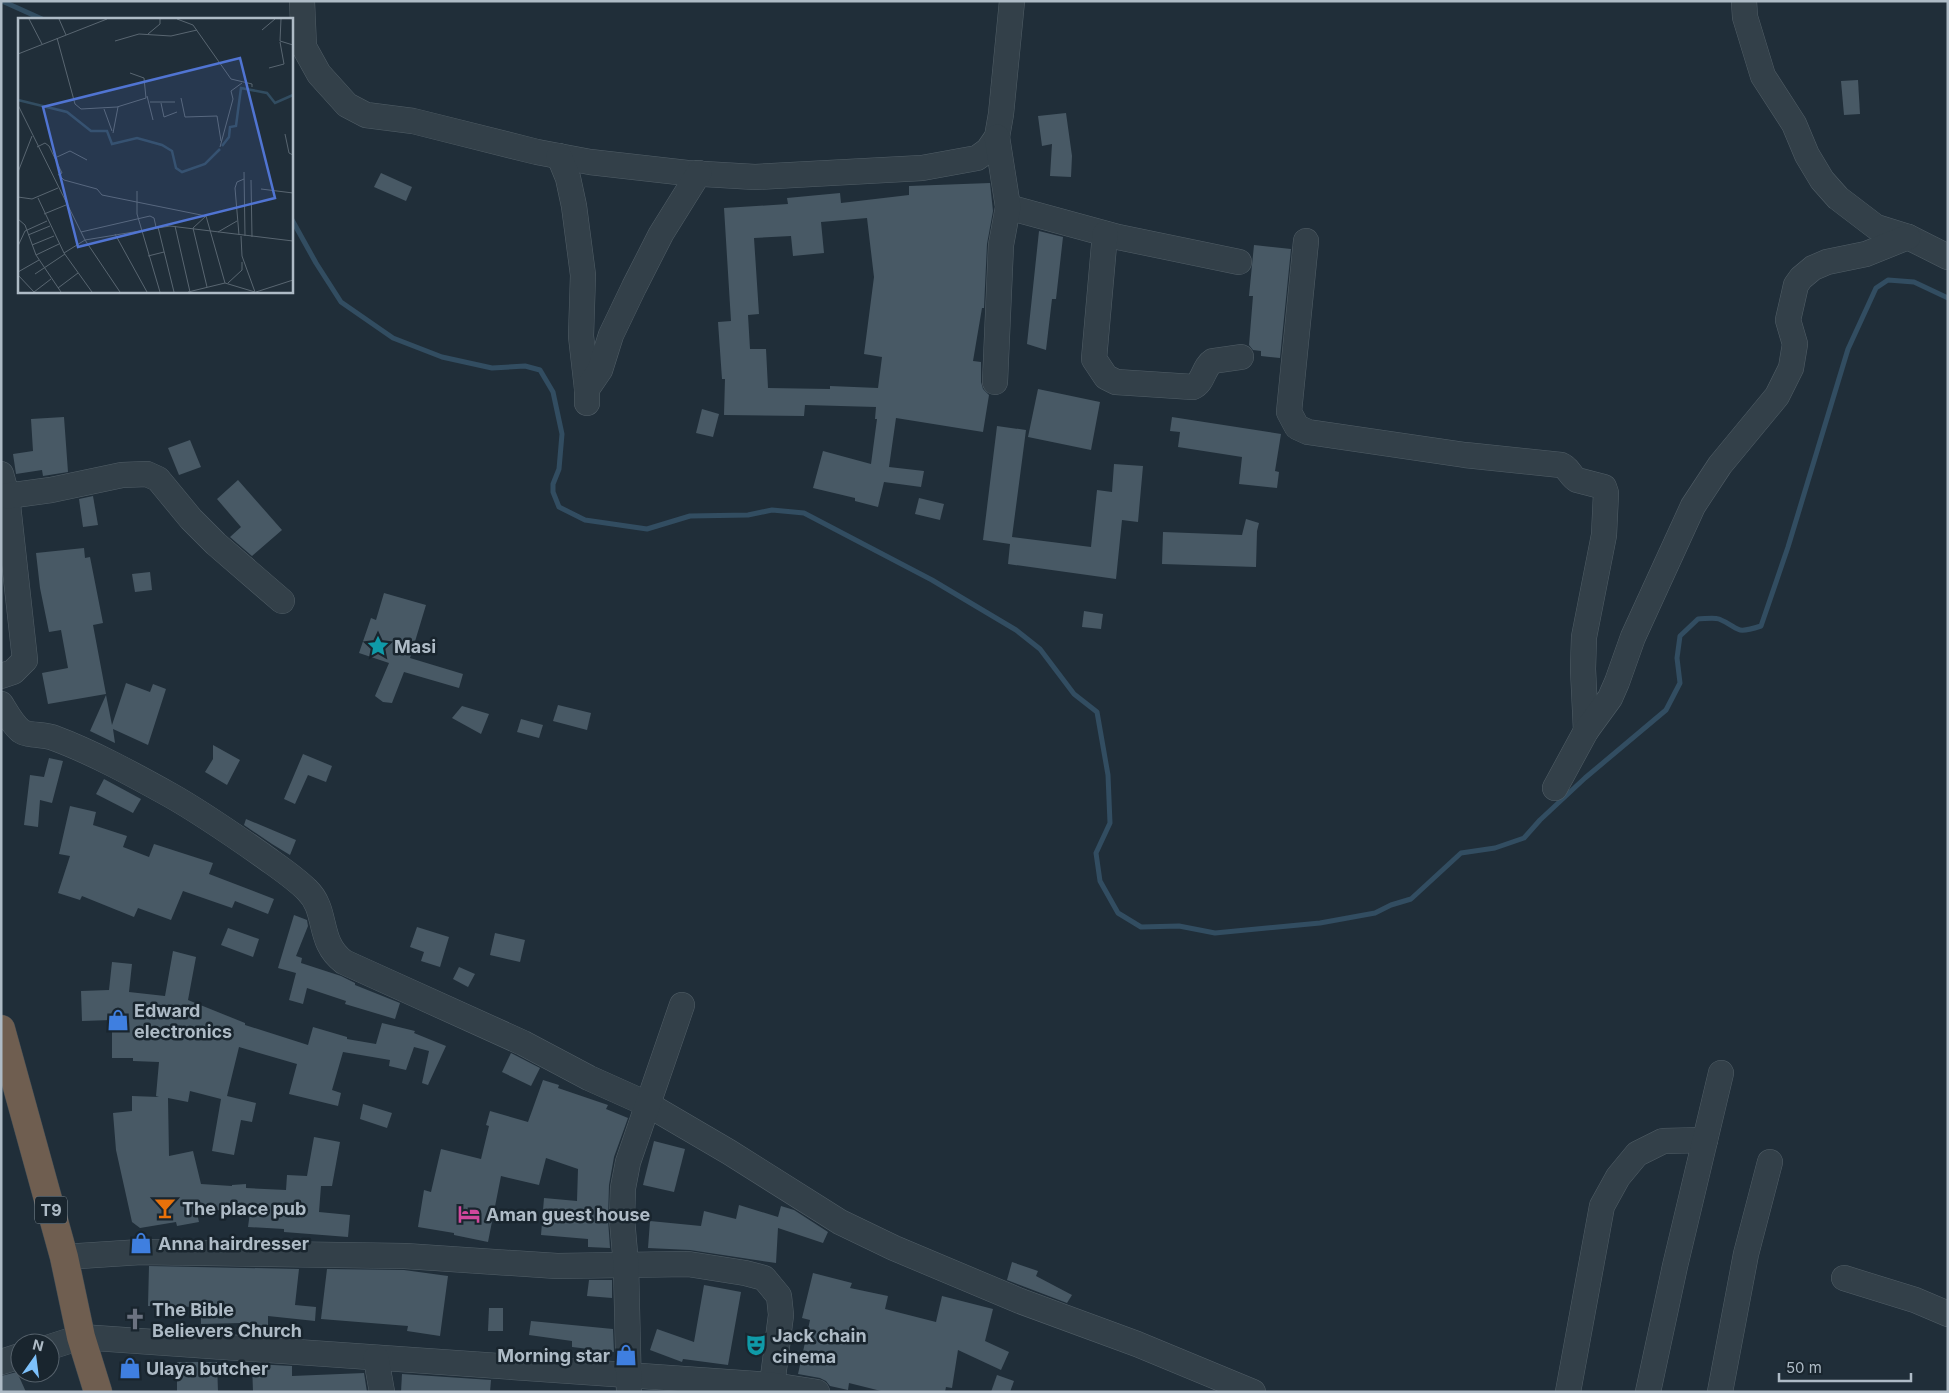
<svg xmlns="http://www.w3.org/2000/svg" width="1949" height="1393" font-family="Inter,sans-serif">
	<rect width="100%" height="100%" fill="#202e39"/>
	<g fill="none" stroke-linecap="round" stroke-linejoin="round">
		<g stroke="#324d61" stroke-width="5">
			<path d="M2,1L42,19"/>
			<path d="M291,218L316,263L341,302L393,338L442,357L492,368L525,366L540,370L553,392L562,434L559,469L553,484V492L559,507L585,520L647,529L690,516L748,515L772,510L804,513L932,580L1016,630L1040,649L1074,694L1097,712L1108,775L1110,823L1096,853L1100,881L1118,913L1141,927L1179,926L1215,933L1320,923L1375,913L1391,905L1411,899L1461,853L1495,848L1524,838L1540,820L1585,778L1666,710L1680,683L1677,658L1680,636L1698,619C1704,619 1713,617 1719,619C1741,628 1733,635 1761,626L1788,547L1848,349L1876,288L1888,280L1914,282L1948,298"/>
		</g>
	</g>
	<g fill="#485965" fill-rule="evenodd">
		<path d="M1858,80L1860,114L1844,115L1841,81Z"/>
		<path d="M1066,113L1072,156L1071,177L1050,176L1052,144L1042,146L1038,116Z"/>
		<path d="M381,173L412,187L406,201L374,187Z"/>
		<path d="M990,183L993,211L987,244L984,308H982L973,361L981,362V382L983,389L989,395L983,432L896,418L889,467L924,471L921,487L884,482L878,507L855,501V498L813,488L823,451L871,464L877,419H875L876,407L805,405L804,416L724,415L725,379H722L718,322L731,321L724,208L788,204L787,198L840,193L841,203L909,195V186ZM867,218L874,277L864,354L882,357L878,388L830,386V389L768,388L766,349H750L748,315L759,314L754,238L791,236L793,256L824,253L821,222Z"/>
		<path d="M1039,231L1063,237L1056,299H1052L1046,350L1027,344Z"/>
		<path d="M1254,245L1291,249L1280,358L1261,356V351L1253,350L1249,345L1253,296H1249Z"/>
		<path d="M1038,389L1100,402L1091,450L1028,437Z"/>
		<path d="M702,409L719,414L713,437L696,433Z"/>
		<path d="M64,417L68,472L43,476L42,470L16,474L13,454L33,451L31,419Z"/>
		<path d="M1172,417L1281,434L1275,471L1279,472L1277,488L1239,484L1242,457L1178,447L1180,432L1170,431Z"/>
		<path d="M997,426L1026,430L1012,537L1091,547L1097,490L1112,492L1114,464L1143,466L1138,522L1122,520L1116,579L1008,564L1010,544L983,540Z"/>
		<path d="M190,440L201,467L179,475L168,448Z"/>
		<path d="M238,480L282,530L252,556L230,537L241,527L217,499Z"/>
		<path d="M93,496L98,525L83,527L79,499Z"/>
		<path d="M919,498L944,504L940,520L915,514Z"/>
		<path d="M1246,519L1259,523L1257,531L1256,567L1162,564L1163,532L1242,535Z"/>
		<path d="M84,548L85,558L90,557L103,623L93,625L106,694L48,704L42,673L68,668L61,630L49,632L40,588L36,553Z"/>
		<path d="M150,572L152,590L135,592L132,574Z"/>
		<path d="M384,593L426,605L410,658L463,674L459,688L404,672L392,703L383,702L375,696L389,663L359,653L371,618L376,620Z"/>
		<path d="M1084,611L1103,614L1101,629L1082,627Z"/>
		<path d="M126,683L150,692L153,684L166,689L148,745L113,729L115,743L90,731L106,695L112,725Z"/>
		<path d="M558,705L591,713L587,730L553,721Z"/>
		<path d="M462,706L489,714L481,734L452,718Z"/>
		<path d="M521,719L543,725L539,738L517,732Z"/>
		<path d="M213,745L240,760L227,785L205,772L213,759Z"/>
		<path d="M303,754L332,766L326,782L308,775L295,804L284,799Z"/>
		<path d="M49,758L63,761L52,803L40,800L38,827L24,825L30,775L44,777Z"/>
		<path d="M104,779L141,799L133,813L96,794Z"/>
		<path d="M70,806L96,812L93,825L127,836L123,847L149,857L154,844L213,863L209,874L274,899L268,914L235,901L232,908L183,891L171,920L138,908L134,917L82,896L80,900L58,893L70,856L59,854Z"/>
		<path d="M246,819L296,840L290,855L272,844L244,825Z"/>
		<path d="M294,915L307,920L308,926L296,956L302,958L301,963L341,976L355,983V985L400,1003L395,1019L345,1004L346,1001L307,988L303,1004L289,1000L296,973L278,968Z"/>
		<path d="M417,927L449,937L440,967L421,961L424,952L410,947Z"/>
		<path d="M228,928L259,939L253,957L221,945Z"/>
		<path d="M495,933L525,940L520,962L490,955Z"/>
		<path d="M173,951L196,957L188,1000L245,1023V1025L308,1045L313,1027L347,1037V1039L376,1044L382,1023L415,1031L414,1033L446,1046L428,1085L422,1083L429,1051L414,1047L406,1070L389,1066L390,1060L343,1052L332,1090L341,1093L338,1106L289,1094L297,1064L239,1047L227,1096L256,1103L252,1122L241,1120L234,1155L212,1151L221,1099L190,1091L188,1102L168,1098L169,1156L193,1151L201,1184L232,1186V1185L246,1184V1188L286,1190L287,1175L307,1176L314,1137L340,1142L332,1186H321L319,1212L350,1215L348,1237L284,1232V1229L248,1227L250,1212L196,1209L199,1222L177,1226L176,1222L140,1228L132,1222L116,1150L113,1113L132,1111V1096L159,1097L156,1096L159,1062L133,1061V1058H112V1020L82,1021L81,991L109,990L112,962L132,964L129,992L165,996Z"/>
		<path d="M459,967L475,974L468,987L453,979Z"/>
		<path d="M511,1053L540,1068L531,1086L502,1072Z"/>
		<path d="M543,1080L559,1085L558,1088L608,1105L606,1109L628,1118L614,1157L609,1185L608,1219L610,1248L588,1247V1239L541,1235L544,1198L577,1201L578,1169L546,1158L539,1185L501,1176L488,1242L454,1235V1233L418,1227L424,1190L431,1192L441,1149L481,1159L489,1126L486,1125L490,1111L528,1122Z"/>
		<path d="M363,1104L392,1113L387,1128L360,1119Z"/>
		<path d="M654,1141L685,1149L674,1192L643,1185Z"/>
		<path d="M739,1205L778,1217L781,1206L794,1210L828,1232L823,1243L778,1228L776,1263L690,1250L648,1248L650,1221L701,1226L704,1211L736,1219Z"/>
		<path d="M1012,1262L1038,1271L1036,1276L1072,1295L1067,1303L1007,1280Z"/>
		<path d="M149,1266L299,1269L295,1305L316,1307L315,1321L268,1316V1329H241V1323L201,1324V1307L148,1306Z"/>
		<path d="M327,1269L404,1270L448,1276L440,1336L407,1331L408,1326L321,1319Z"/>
		<path d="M813,1273L852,1283L850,1288L888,1296L885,1309L936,1322L942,1296L993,1309L985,1341L1009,1352L1001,1370L958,1350L952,1388L946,1387L945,1392H885L849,1383L848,1390L830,1386L826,1381L820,1378L798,1374L810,1320L802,1318Z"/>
		<path d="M589,1280H612V1298L587,1296Z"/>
		<path d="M704,1285L741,1292L728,1365L683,1359L682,1362L650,1350L657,1329L694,1342Z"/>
		<path d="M489,1308H503V1331H488Z"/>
		<path d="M531,1321L613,1329L614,1352L572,1347V1341L529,1335Z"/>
		<path d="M177,1362H217L218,1392H177Z"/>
		<path d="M252,1364L292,1366V1376L364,1373L367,1392H253Z"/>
		<path d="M17,1372L26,1392H1V1376Z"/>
		<path d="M402,1374L491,1380L490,1392H401Z"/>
		<path d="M997,1375L1014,1381L1010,1392H991Z"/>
	</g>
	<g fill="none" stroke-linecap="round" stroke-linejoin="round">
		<g stroke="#515e67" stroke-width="26">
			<g id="minor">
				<path d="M302,1L304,47L319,74L347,105L366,115L413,121L537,152L590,162L687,173L755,177L922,168L977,158L988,150L997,137L1001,114L1012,1"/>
				<path d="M1744,1L1745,17L1763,76L1794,124L1807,155L1822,180L1838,198L1876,227L1908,237L1948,257"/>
				<path d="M559,156L568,178L574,206L583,275L581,336L587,389"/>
				<path d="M1008,207L1118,237L1239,262"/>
				<path d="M1105,234L1094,359L1106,377L1116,382L1193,387C1204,382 1203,367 1213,361L1241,357"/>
				<path d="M1306,241L1289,412L1297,427L1308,432L1465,455L1561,465C1569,468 1570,476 1577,480L1604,487L1606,493L1604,535L1584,637L1583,669L1586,731"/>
				<path d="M995,382L1001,245L1008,207L997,137"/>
				<path d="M587,403V389L600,370L611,335L634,287L661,234L699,173"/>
				<path d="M1,474L7,496L25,660L13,672L1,676"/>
				<path d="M7,496L51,490L122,475L147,474L158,479L191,519L216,544L282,601"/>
				<path d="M1,704C6,712 13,725 21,731C28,736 45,734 54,738C92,752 134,775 170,795C202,813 232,834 262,855C277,866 294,877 307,890C329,911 316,941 344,962L523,1043L589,1078L647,1104L729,1152L840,1222L894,1248L1020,1301L1137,1344L1253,1392"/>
				<path d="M1555,788L1586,731L1610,698L1617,682L1633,637L1693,506L1720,465L1777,396L1791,368L1795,344L1788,320L1796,285L1801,278L1813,268L1827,262L1866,254L1908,237"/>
				<path d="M64,1257L141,1252L405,1256L557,1266L688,1264L745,1273L764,1278L779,1296L781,1315L772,1385"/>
				<path d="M1844,1278L1915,1300L1948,1314"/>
				<path d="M50,1347L81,1337L772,1385L817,1392"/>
				<path d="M376,1358L382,1392"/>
				<path d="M1,1362L20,1356"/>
				<path d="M629,1392L626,1265L622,1219L623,1188L628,1162L682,1005"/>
				<path d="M1568,1392L1602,1206L1618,1177L1637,1154L1663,1141L1705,1140"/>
				<path d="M1648,1392L1675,1266L1721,1073"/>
				<path d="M1720,1392L1746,1254L1770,1162"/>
			</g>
		</g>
		<g stroke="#3e4b54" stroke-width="29">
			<path id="highway" d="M1,1029L64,1257L81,1337L98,1392"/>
		</g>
		<use href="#minor" stroke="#334049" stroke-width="25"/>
		<use href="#highway" stroke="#6f5e50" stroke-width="28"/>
	</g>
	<defs>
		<g id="sight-bare" transform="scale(1.725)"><path d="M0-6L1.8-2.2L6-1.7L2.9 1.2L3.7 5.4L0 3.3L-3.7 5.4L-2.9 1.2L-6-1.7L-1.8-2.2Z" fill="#0f9aa8" stroke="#19252e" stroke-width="2.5" paint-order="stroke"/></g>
		<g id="shop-bare" transform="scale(1.725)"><path d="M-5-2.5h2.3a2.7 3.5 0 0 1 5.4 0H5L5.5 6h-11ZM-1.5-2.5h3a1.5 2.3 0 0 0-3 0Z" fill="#3f7fe0" stroke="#19252e" stroke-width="2.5" paint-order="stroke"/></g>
		<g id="bar-bare" transform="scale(1.725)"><path d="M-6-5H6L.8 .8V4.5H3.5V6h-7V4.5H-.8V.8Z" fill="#e8710a" stroke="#19252e" stroke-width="2.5" paint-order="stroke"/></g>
		<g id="hotel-bare" transform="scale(1.725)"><path d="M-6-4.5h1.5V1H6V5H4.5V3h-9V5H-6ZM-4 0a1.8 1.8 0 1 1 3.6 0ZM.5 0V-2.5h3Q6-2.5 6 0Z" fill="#d1479c" stroke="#19252e" stroke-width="2.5" paint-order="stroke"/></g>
		<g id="church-bare" transform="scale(1.725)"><path d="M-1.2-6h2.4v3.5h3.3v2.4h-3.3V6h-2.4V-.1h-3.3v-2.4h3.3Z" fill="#6b7280" stroke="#19252e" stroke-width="2.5" paint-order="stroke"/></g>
		<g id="theatre-bare" transform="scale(1.725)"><path d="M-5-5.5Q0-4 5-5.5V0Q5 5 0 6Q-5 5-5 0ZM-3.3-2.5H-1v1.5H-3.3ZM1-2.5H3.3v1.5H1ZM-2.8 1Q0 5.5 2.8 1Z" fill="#0f9aa8" stroke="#19252e" stroke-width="2.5" paint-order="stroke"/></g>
	</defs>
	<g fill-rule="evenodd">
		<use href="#sight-bare" x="378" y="646"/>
		<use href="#shop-bare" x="118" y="1020"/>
		<use href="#bar-bare" x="165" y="1208"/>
		<use href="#hotel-bare" x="469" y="1214"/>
		<use href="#shop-bare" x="141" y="1243"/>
		<use href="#church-bare" x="135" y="1319"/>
		<use href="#theatre-bare" x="756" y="1345"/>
		<use href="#shop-bare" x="626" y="1355"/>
		<use href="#shop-bare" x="130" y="1368"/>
	</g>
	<g text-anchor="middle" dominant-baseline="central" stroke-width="5" stroke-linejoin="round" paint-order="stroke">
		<rect fill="#19252e" stroke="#818e98" stroke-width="1" x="35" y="1196.5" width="32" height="27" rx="4"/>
		<g font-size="16" font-weight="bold" fill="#aebbc6">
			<text x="51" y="1210">T9</text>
		</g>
		<g font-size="18" font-weight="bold" fill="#aebbc6" stroke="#19252e" text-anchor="start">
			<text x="394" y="646">Masi</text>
			<text x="134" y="1010">Edward<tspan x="134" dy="21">electronics</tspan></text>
			<text x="182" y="1208">The place pub</text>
			<text x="486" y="1214">Aman guest house</text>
			<text x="158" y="1243">Anna hairdresser</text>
			<text x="152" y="1309">The Bible<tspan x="152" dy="21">Believers Church</tspan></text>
			<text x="772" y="1335">Jack chain<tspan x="772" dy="21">cinema</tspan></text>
			<text x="610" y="1355" text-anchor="end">Morning star</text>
			<text x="146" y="1368">Ulaya butcher</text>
		</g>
	</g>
	<g transform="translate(18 18)">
		<rect width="275" height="275" fill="#202e39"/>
		<path fill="none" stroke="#324d61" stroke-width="2.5" d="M0,82L49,94L73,113H89L94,126L119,120L144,127L154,133L158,150L164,154L187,146L202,131M204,128L211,119L212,109L218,108L223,70L249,75L257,85L275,77"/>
		<path fill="none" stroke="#596671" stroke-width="1" d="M11,1L24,26M41,1L48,17M159,1L175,7L213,61L234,66V69M263,1L262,23L275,27M244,12L257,1M130,16L142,6V1M39,20L57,86L63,91L99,89L128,80L126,60L112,55M97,23L121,16L153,18L179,12M0,36L89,1M251,50L266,46L262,24M129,78L135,102M163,80L167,99L199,98L203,123M132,84H157M143,85L146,99L159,94M0,87L67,222L102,274M86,91L94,113M95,115L100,89M267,116L271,135L275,137M19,129L27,125L31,128L44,155L40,157M202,129L215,81L213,73L224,65M39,139L52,133L69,142M0,154L14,118M226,154L227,218M41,157L46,162L79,171L84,177L188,198M233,162L234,219M243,171L275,175M119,173V196L142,274M0,179L14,181L40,170M20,180L46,235L74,274M26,196L48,187M188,198L175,210L189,269M188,198L207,265M0,201L7,207L18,237L43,274M157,208L172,274M140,209L156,274M63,214L132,198L136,200L138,209M200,214L219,203M97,216L129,274M10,217L32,208M221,217L217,170L219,164L226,161M223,218L224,238L237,274M14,227L36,218M0,228L7,213L29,203M46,235L67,222L152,208L275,223M18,237L41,226M130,238L146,234M0,254L21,242M17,256L47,236M0,257L16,274M210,265L224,252V244M40,270L60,255M16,274L33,261M170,274L207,265L237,274M238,274L275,262"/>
		<path fill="#5074d2" fill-opacity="0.15" stroke="#5074d2" stroke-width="2.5" d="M222,40L257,180L60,229L25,89Z"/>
		<rect width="275" height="275" fill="none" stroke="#aebbc6" stroke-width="2.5"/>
	</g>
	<rect width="1949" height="1393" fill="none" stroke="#aebbc6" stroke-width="5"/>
	<g transform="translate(35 1358) rotate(14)"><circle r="24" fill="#19252e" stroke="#55616b"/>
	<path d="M0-4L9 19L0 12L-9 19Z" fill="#7dc1fb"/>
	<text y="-8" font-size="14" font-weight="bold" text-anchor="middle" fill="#aebbc6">N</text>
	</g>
	<path d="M1779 1373v8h132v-8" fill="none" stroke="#aebbc6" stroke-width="2.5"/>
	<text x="1786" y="1373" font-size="15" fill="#aebbc6" stroke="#19252e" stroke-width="4" paint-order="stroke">50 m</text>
</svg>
